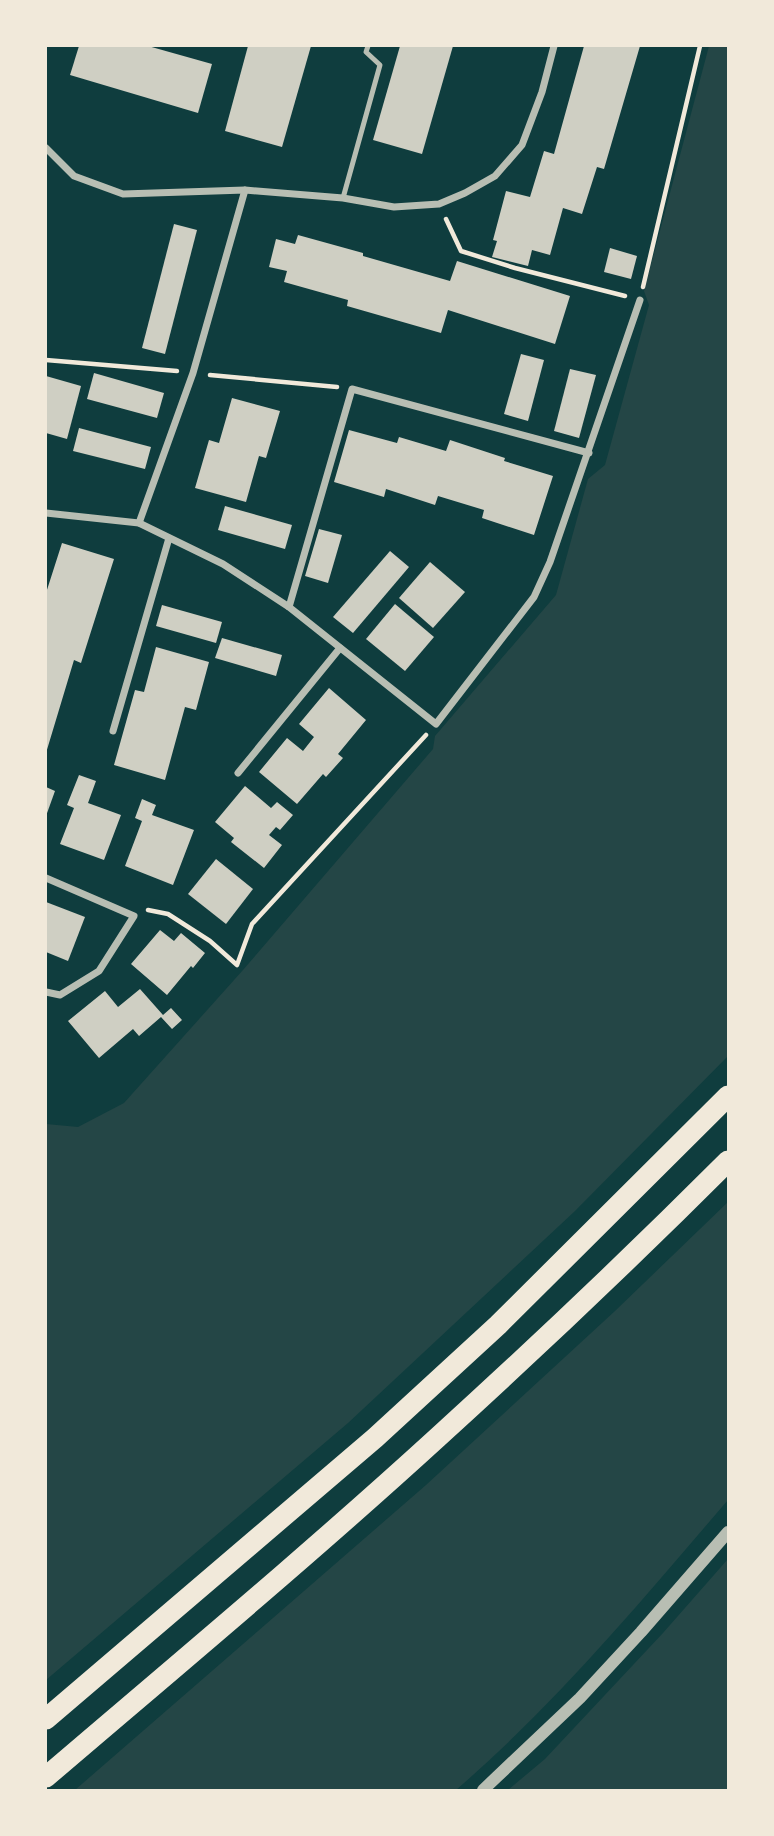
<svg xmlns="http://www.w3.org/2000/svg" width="774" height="1836" font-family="'DejaVu Sans',sans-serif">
	<rect width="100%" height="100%" fill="#0f3d3e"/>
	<g fill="#244646">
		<path d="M709,46H728V1056L575,1211L348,1423L46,1680V1124L78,1127L124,1103L243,970L433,749L435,736L556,595L588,479L605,465L649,305L644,291Z"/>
		<path d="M728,1202V1500C642,1600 557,1703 456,1790H75L426,1485L615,1311Z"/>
		<path d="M728,1559V1790H508L545,1759L663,1633Z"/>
	</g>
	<g fill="#cfcfc3">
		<path d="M79,46H148L212,64L198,113L70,75Z"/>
		<path d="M248,46H311L282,147L225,131Z"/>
		<path d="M400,46H453L422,154L373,140Z"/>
		<path d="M584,46H640L604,169L597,167L582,214L563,208L550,255L532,250L528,266L492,257L497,241L493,240L506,191L530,197L544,151L554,154Z"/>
		<path d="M174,224L197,230L165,354L142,348Z"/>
		<path d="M298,235L363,253V256L450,281L457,261L570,296L555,344L448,310L441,333L347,306L348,300L284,282L287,271L269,267L276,239L295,244Z"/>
		<path d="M610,248L637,256L631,279L604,272Z"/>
		<path d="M521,354L544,360L528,421L504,414Z"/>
		<path d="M570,369L596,375L579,438L554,431Z"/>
		<path d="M94,373L164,393L157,418L87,399Z"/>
		<path d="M46,376L81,386L67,439L46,433Z"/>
		<path d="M232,398L280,411L266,458L259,456L246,502L195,488L209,440L219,443Z"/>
		<path d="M79,428L151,447L145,469L73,451Z"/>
		<path d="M349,430L397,443L399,437L446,451L450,440L505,458L504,461L553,476L534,535L482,518L484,510L438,496L435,505L386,489L384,497L334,482Z"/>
		<path d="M225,506L292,525L285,549L218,530Z"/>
		<path d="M319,529L342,535L328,583L305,576Z"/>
		<path d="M62,543L114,559L81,663L74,660L46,753V593Z"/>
		<path d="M390,551L409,567L353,633L333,617Z"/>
		<path d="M430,562L465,592L433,628L399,598Z"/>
		<path d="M395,604L434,637L405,671L366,639Z"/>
		<path d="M162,605L222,622L216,643L156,626Z"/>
		<path d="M222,638L282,655L276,676L215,658Z"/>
		<path d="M156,647L209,662L196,710L185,707L165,780L114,765L135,690L144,692Z"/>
		<path d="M329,688L366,720L338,754L343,758L326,777L323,774L297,804L259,772L287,738L303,751L314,737L299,724Z"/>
		<path d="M79,775L96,781L88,803L121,815L104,860L60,844L74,808L67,805Z"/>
		<path d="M245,786L271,808L277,802L293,815L280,830L276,827L269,835L282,845L264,868L231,842L234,838L215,822Z"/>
		<path d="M46,787L55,791L46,816Z"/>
		<path d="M142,799L156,805L152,815L194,830L173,885L125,866L142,821L135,818Z"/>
		<path d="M216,859L253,889L226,924L188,894Z"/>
		<path d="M46,902L85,917L68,961L46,952Z"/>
		<path d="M160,930L174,941L181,933L205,953L193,968L191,966L167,995L131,964Z"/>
		<path d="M140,989L163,1015L171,1008L182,1020L172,1029L161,1017L139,1036L133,1029L99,1058L68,1021L105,991L118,1007Z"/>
	</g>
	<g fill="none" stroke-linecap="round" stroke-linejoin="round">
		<g stroke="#f1e9da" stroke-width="4.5">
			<path d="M446,219L461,251L515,268L625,296"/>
			<path d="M643,287L700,46"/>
			<path d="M46,360L177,371"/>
			<path d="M210,375L337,387"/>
			<path d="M148,910L168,914L210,941L237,965L252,924L426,735"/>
		</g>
		<path stroke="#b8beb3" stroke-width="5" d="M343,198L380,65L366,52L368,46"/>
		<g stroke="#b8beb3" stroke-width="7">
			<path d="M46,148L74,176L123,194L245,190L343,198L394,207L439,204L465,193L495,176L522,145L542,92L554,46"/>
			<path d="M46,513L139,523L223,564L289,607L436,724L534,597L550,562L640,300"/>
			<path d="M139,523L193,373L245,190"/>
			<path d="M289,607L352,389L589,453"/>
			<path d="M113,731L169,538"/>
			<path d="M238,773L340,648"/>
			<path d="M46,878L134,916L99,971L60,995L46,992"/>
		</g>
		<path stroke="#b8beb3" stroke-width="12" d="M483,1790L580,1698L641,1632L728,1532"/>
		<g stroke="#f1e9da" stroke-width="21">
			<path d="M46,1719L375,1438L498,1325L728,1096"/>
			<path d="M46,1777C177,1665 310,1554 437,1438C536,1348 634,1255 728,1161"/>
		</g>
	</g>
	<rect width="774" height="1836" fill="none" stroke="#f1e9da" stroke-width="94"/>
</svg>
